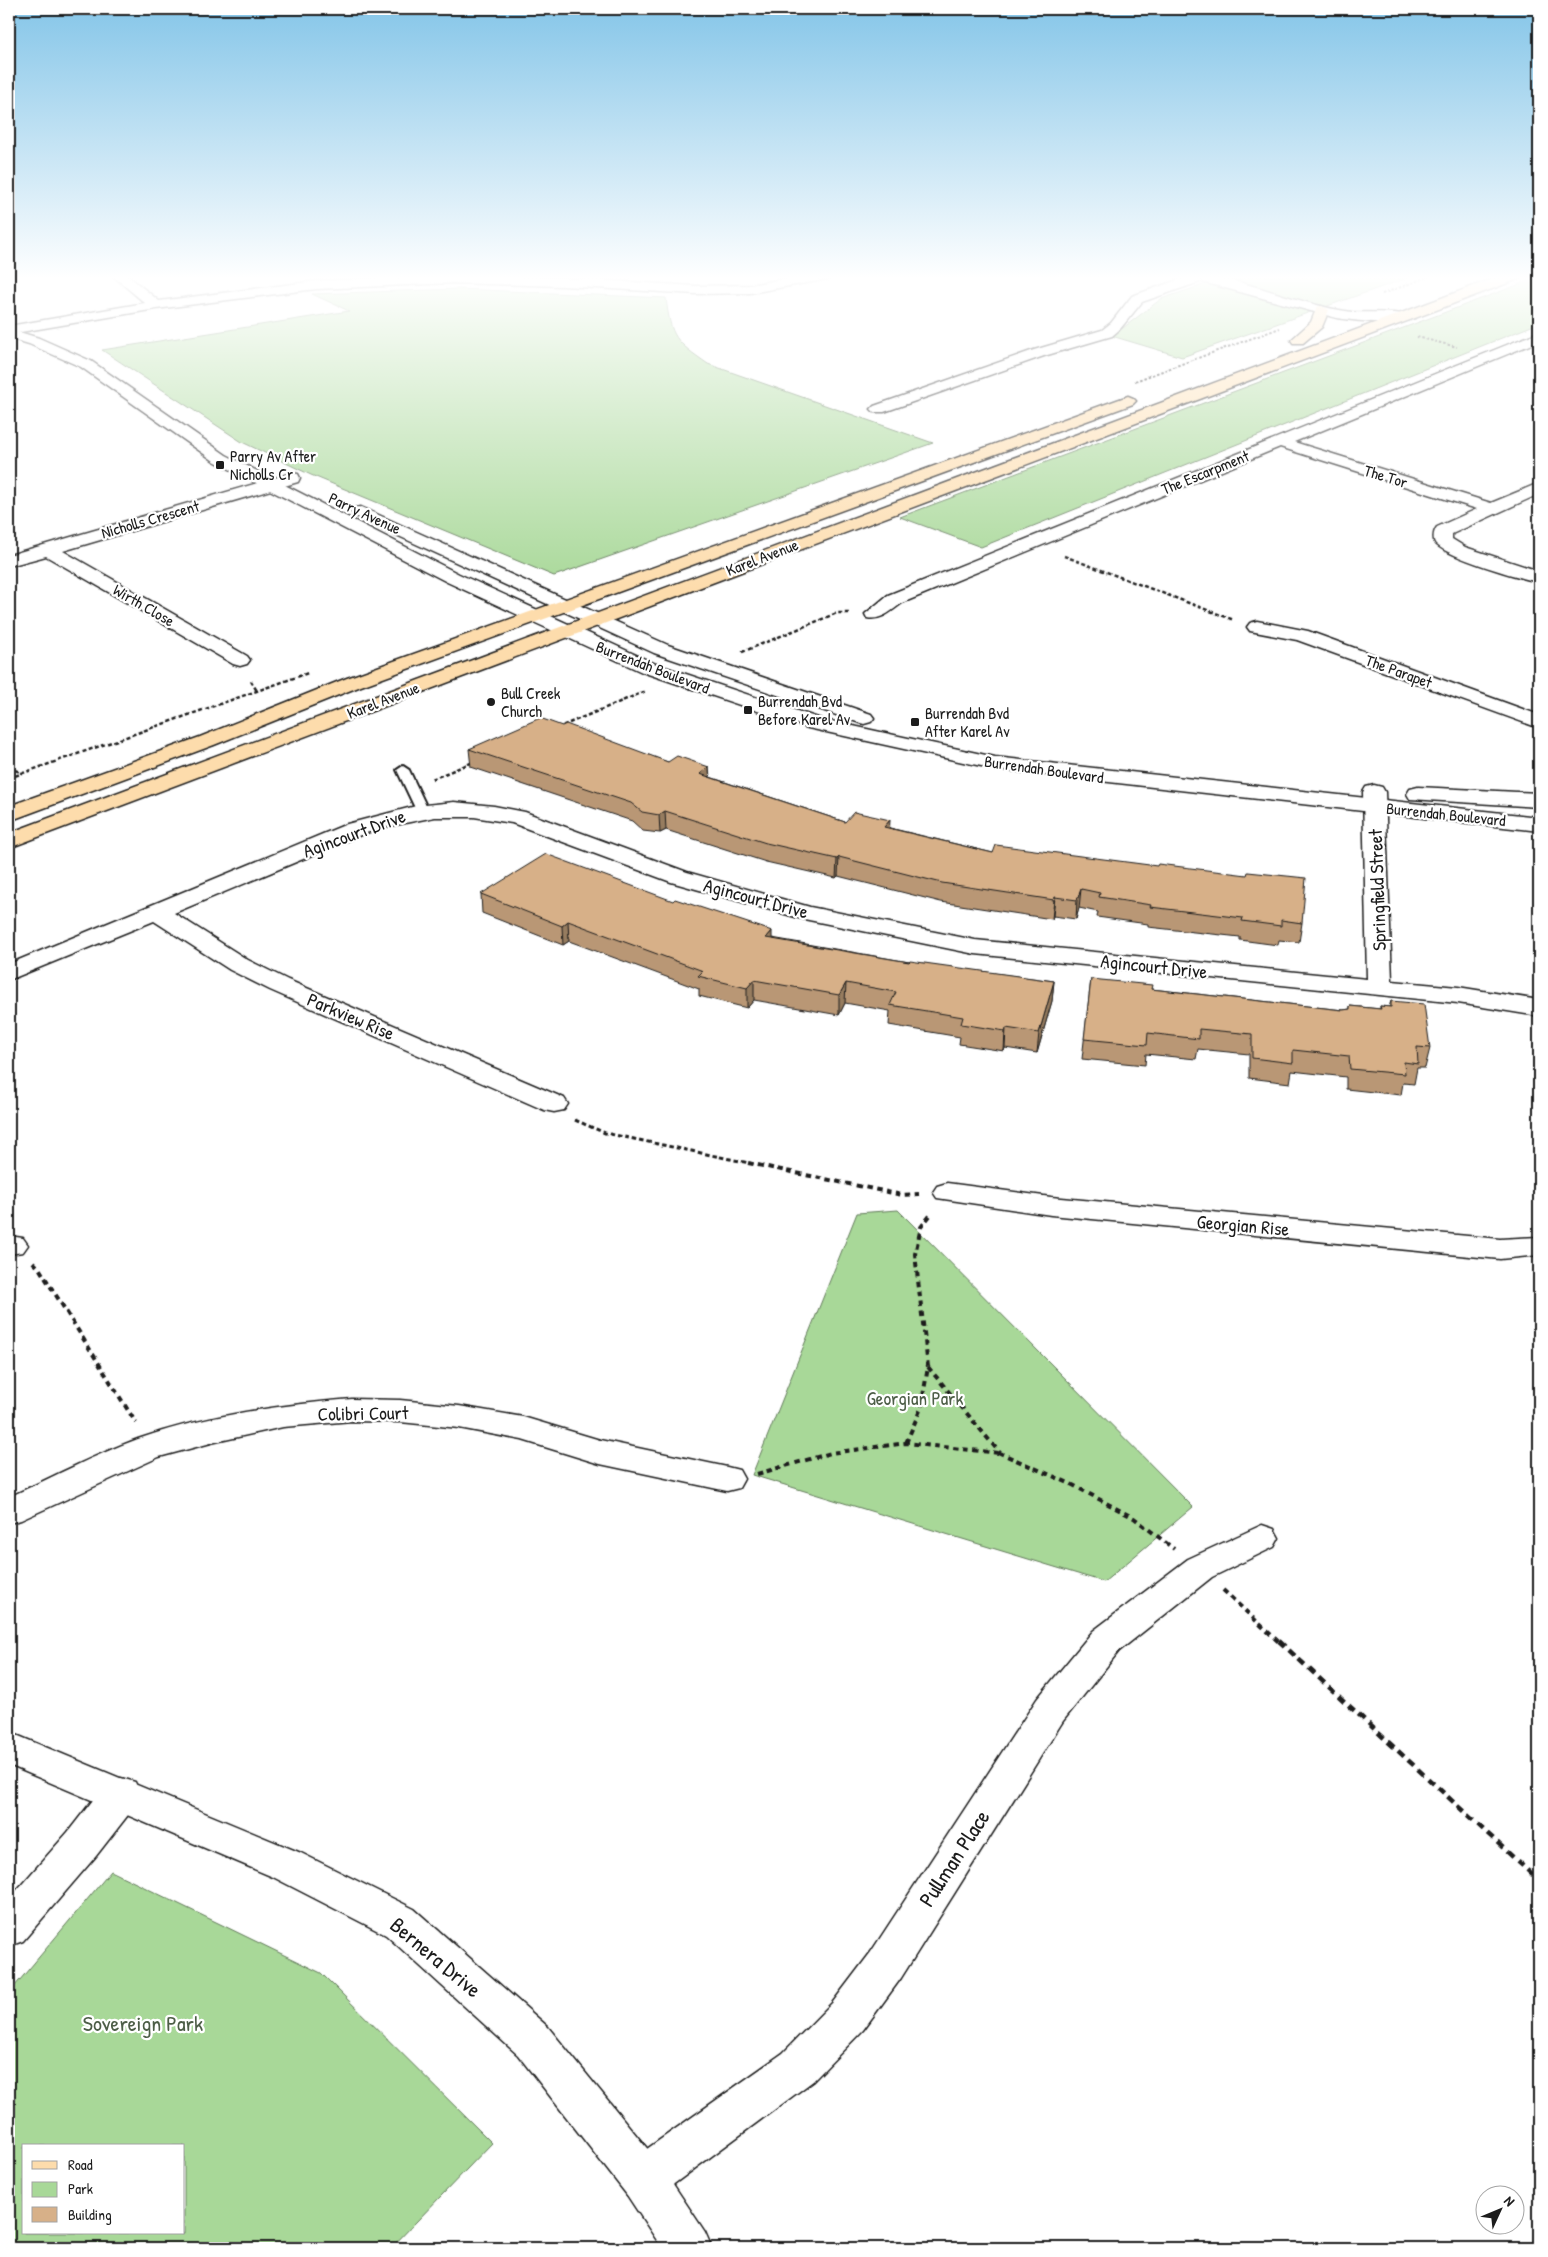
<svg xmlns="http://www.w3.org/2000/svg" width="1548" height="2257" font-family="'Patrick Hand',sans-serif">
	<rect width="100%" height="100%" fill="#fff"/>
	<filter id="ink" filterUnits="userSpaceOnUse"><feTurbulence type="fractalNoise" baseFrequency=".02" numOctaves="2"/><feDisplacementMap in="SourceGraphic" scale="10" xChannelSelector="R" yChannelSelector="G"/><feConvolveMatrix kernelMatrix="1 2 1 2 8 2 1 2 1" color-interpolation-filters="sRGB"/></filter>
	<g filter="url(#ink)">
		<g fill="#a8d898" stroke="#627a5a" fill-rule="evenodd">
			<path d="M1233,275H1416L1182,357L1105,334L1123,328L1161,299Z"/>
			<path d="M1539,277V323L981,547L900,517Z"/>
			<path d="M459,289L666,298C671,338 675,341 708,364L933,443L554,576L311,475L242,442L102,350L349,311L312,294Z"/>
			<path d="M898,1210L1193,1507L1104,1582L752,1475L857,1213Z"/>
			<path d="M111,1871L321,1973L492,2143L391,2248H9V1993ZM24,2146H184V2233H24Z"/>
		</g>
		<g fill="none" stroke-linecap="round" stroke-linejoin="round">
			<g stroke="#1c1c1c" stroke-width="4">
				<path id="service" d="M403,766L409,770L428,810L426,813L422,814L416,810L397,770Z"/>
			</g>
			<g stroke="#1c1c1c" stroke-width="3">
				<g id="minor">
					<path d="M112,275H127L159,301L316,281L444,275L563,278L696,286L750,285L804,275H834L828,279L750,293L696,294L563,286L452,283L316,289L156,309L9,334V326L145,303Z"/>
					<path d="M1192,275H1212L1211,278L1142,302L1120,329L1112,336L1044,356L884,412H874L871,409L874,406L1034,350L1102,330L1111,323L1132,296Z"/>
					<path d="M1539,332V341L1294,442L1491,503L1539,483V494L1452,534V539L1465,547L1539,571V582C1519,578 1451,558 1437,545C1432,541 1433,532 1437,527L1477,509L1280,447L902,603C891,611 881,621 867,618L865,614L888,595Z"/>
					<path d="M292,473L298,474L300,478L298,482L63,551L247,656L250,660L247,664L240,666L233,664L46,556L9,566V555Z"/>
					<path d="M1257,621L1308,631L1539,715V728L1297,640L1250,631L1247,627L1250,623Z"/>
					<path d="M1374,785L1382,787L1385,792L1392,981L1458,987L1539,1000V1016L1458,1003L975,954L799,918L671,882L512,823L474,817H435L385,827L363,834L174,913L248,960L288,980L564,1098L568,1104L564,1110L554,1112L544,1110L270,990L230,970L154,921L9,980V964L347,824L416,806L454,802L494,806L525,812L687,872L810,907L975,940L1367,979L1363,792L1366,787Z"/>
					<path d="M947,1183L1051,1197L1500,1239L1539,1237V1255L1500,1259L1051,1215L937,1198L933,1192L937,1186Z"/>
					<path d="M9,1236L23,1238L28,1245L23,1252L9,1254Z"/>
					<path d="M352,1399L400,1400L459,1406L523,1417L600,1440L727,1467L739,1470L744,1479L739,1488L727,1491L600,1464L522,1440L459,1428L400,1422L352,1421L283,1427L211,1443L159,1457L21,1520L9,1523V1497C51,1478 94,1455 138,1439C207,1415 280,1405 352,1399Z"/>
					<path d="M1262,1525L1274,1529L1279,1538L1274,1547L1212,1577L1119,1651L1063,1721L901,1978L863,2030L813,2081L659,2195L643,2201L627,2195L620,2179L627,2163L783,2053L833,2002L871,1952L1037,1699L1093,1631L1188,1559Z"/>
					<path d="M121,1778L135,1782L140,1794L135,1806L96,1856L23,1941L9,1946V1899L68,1832L107,1782Z"/>
				</g>
			</g>
			<g stroke="#1c1c1c" stroke-width="3">
				<g id="tertiary">
					<path d="M1187,275C1243,275 1296,305 1352,312C1364,313 1406,310 1412,318C1404,327 1350,320 1337,318L1188,278Z"/>
					<path d="M9,1732L301,1853L414,1909L548,2027L659,2163L705,2232L712,2248H662L627,2195L518,2055L386,1935L273,1877L9,1765Z"/>
				</g>
			</g>
			<g stroke="#1c1c1c" stroke-width="3">
				<g id="secondary">
					<path d="M9,329L39,338L91,361L226,455L459,574L656,664L821,719L995,757L1539,817V831L995,769L808,728L642,672L447,582L214,461L81,367L29,344L9,338Z"/>
					<path d="M361,507L668,645L871,714L874,718L871,722L864,724L857,722L654,653L355,516L352,512L355,508Z"/>
					<path d="M1418,787L1539,793V807L1410,799L1407,794L1410,789Z"/>
				</g>
			</g>
			<g stroke="#1c1c1c" stroke-width="3">
				<g id="primary">
					<path d="M1503,275H1522L1521,278L9,848V833Z"/>
					<path d="M1322,306L1329,310L1322,327L1303,343H1293L1291,340L1311,322L1317,307Z"/>
					<path d="M1128,396L1133,398L1136,401L1133,404L361,686L214,745L9,821V806L200,737L347,678Z"/>
				</g>
			</g>
			<g stroke="#1c1c1c" stroke-width="2" stroke-dasharray="2.5 2" stroke-linecap="butt">
				<path d="M1382,294L1433,275"/>
				<path d="M1417,337L1457,347"/>
				<path d="M1135,381L1280,328"/>
			</g>
			<g stroke="#1c1c1c" stroke-width="2.5" stroke-dasharray="4 2.5" stroke-linecap="butt">
				<path d="M1064,556L1234,620"/>
				<path d="M742,652L837,613H851"/>
				<path d="M251,681L257,691"/>
				<path d="M557,728L646,691"/>
				<path d="M9,768L23,773"/>
				<path d="M9,778L308,673"/>
				<path d="M432,779L473,762"/>
			</g>
			<path stroke="#1c1c1c" stroke-width="3" stroke-dasharray="4.5 3" stroke-linecap="butt" d="M575,1120L605,1133L754,1164"/>
			<g stroke="#1c1c1c" stroke-width="4" stroke-dasharray="5.5 4.5" stroke-linecap="butt">
				<path d="M748,1163L902,1195L919,1194"/>
				<path d="M33,1262L39,1268L136,1423"/>
				<path d="M928,1367L1000,1453L1071,1484L1134,1518L1174,1549"/>
				<path d="M906,1443L921,1408L928,1367L915,1254L921,1227L932,1213"/>
				<path d="M757,1474L831,1453L906,1443L999,1453"/>
				<path d="M1223,1590L1280,1643"/>
			</g>
			<path stroke="#1c1c1c" stroke-width="4.5" stroke-dasharray="8 5.5" stroke-linecap="butt" d="M1279,1641L1539,1881"/>
			<use href="#service" fill="#fff" fill-rule="evenodd"/>
			<use href="#minor" fill="#fff" fill-rule="evenodd"/>
			<use href="#tertiary" fill="#fff" fill-rule="evenodd"/>
			<use href="#secondary" fill="#fff" fill-rule="evenodd"/>
			<use href="#primary" fill="#fddcac" fill-rule="evenodd"/>
		</g>
		<g fill="#b99775" stroke="#1c1c1c">
			<path d="M562,726L668,762L709,767L710,777L845,822L890,828L993,853L1302,923L1299,942L1279,940L1278,945L1240,940V937L1148,927V924L1097,917L1098,912L1079,908L1076,919L1053,916L1052,919L941,902L838,876L836,878L766,862L666,830L660,833L643,831L632,821L471,767L469,749Z"/>
			<path d="M481,894L772,938L909,962L1054,981L1052,1001L1037,1053L1005,1048L1004,1051L959,1044L960,1037L889,1025L890,1011L845,1003L839,1015L754,1000L747,1008L699,996V989L569,941L563,945L482,913Z"/>
			<path d="M1091,979L1151,989L1343,1010L1350,1009V1006L1380,1009V1006L1389,1007L1391,1001L1430,1048L1425,1068H1417L1414,1084L1403,1083L1401,1095L1346,1089V1077L1292,1071L1290,1083L1249,1078V1054L1198,1049L1196,1059L1146,1054L1145,1065L1082,1059Z"/>
		</g>
		<g fill="#967b5f" stroke="#1c1c1c">
			<path d="M709,767L710,785L700,774Z"/>
			<path d="M665,811L666,830L660,833L659,815Z"/>
			<path d="M890,820L889,839L884,827Z"/>
			<path d="M839,857L838,876L836,878L837,859Z"/>
			<path d="M1081,889L1079,908L1076,919L1077,900Z"/>
			<path d="M1055,897L1053,916L1052,919L1054,900Z"/>
			<path d="M568,921L569,941L563,945L562,926Z"/>
			<path d="M772,931V951L766,938Z"/>
			<path d="M754,980V1000L747,1008V988Z"/>
			<path d="M1054,981L1052,1001L1037,1053L1039,1033Z"/>
			<path d="M846,983L845,1003L839,1015V995Z"/>
			<path d="M1006,1028L1005,1048L1004,1051L1005,1031Z"/>
		</g>
		<g fill="#d7b088" stroke="#1c1c1c">
			<path d="M540,718L562,726L566,724L668,762L677,756L709,767L700,774L845,822L854,812L890,820L884,827L993,853L996,845L1157,866L1158,864L1247,875L1248,872L1306,878L1302,923L1281,920V926L1242,921L1243,918L1150,907L1151,905L1099,897L1100,893L1081,889L1077,900L1055,897L1054,900L942,883L839,857L837,859L766,843L665,811L659,815L642,812L631,803L469,749Z"/>
			<path d="M546,854L673,901L675,899L772,931L766,938L909,962L910,961L1054,981L1039,1033L1006,1028L1005,1031L961,1024L963,1017L890,1005L896,992L846,983L839,995L754,980L747,988L698,976L703,971L568,921L562,926L481,894Z"/>
			<path d="M1091,979L1152,985L1151,989L1343,1010L1350,1009V1006L1381,1009L1380,1006L1391,1007V1001L1424,1004L1430,1048L1417,1047L1418,1064L1404,1062L1405,1074L1350,1069L1349,1056L1293,1050V1063L1252,1058V1034L1199,1029V1039L1148,1033L1147,1045L1084,1039Z"/>
		</g>
	</g>
	<linearGradient id="sky" x2="0" y2="1"><stop stop-color="#84c5e8"/><stop offset="0.47" stop-color="#fff"/><stop offset="1" stop-color="#fff" stop-opacity="0"/></linearGradient>
	<rect width="1548" height="591" fill="url(#sky)"/>
	<g fill="#1c1c1c" stroke="#fff" stroke-width="2">
		<rect x="215" y="460" width="10" height="10" rx="2.5"/>
		<circle cx="491" cy="702" r="5"/>
		<rect x="743" y="705" width="10" height="10" rx="2.5"/>
		<rect x="910" y="717" width="10" height="10" rx="2.5"/>
	</g>
	<g text-anchor="middle" dominant-baseline="central" stroke-width="4.5" stroke-linejoin="round" paint-order="stroke">
		<g font-size="16" fill="#1c1c1c" stroke="#fff" text-anchor="start">
			<text x="230" y="456">Parry Av After<tspan x="230" dy="18">Nicholls Cr</tspan></text>
			<text x="501" y="693">Bull Creek<tspan x="501" dy="18">Church</tspan></text>
			<text x="758" y="701">Burrendah Bvd<tspan x="758" dy="18">Before Karel Av</tspan></text>
			<text x="925" y="713">Burrendah Bvd<tspan x="925" dy="18">After Karel Av</tspan></text>
		</g>
		<g font-size="16" fill="#1c1c1c" stroke="#fff">
			<text transform="translate(1205 472) rotate(-22)">The Escarpment</text>
			<text transform="translate(1386 476) rotate(17)">The Tor</text>
			<text transform="translate(365 513) rotate(25)">Parry Avenue</text>
			<text transform="translate(150 519) rotate(-16)">Nicholls Crescent</text>
			<text transform="translate(762 557) rotate(-21)">Karel Avenue</text>
			<text transform="translate(144 605) rotate(30)">Wirth Close</text>
			<text transform="translate(653 667) rotate(21)">Burrendah Boulevard</text>
			<text transform="translate(1399 671) rotate(20)">The Parapet</text>
			<text transform="translate(383 700) rotate(-21)">Karel Avenue</text>
			<text transform="translate(1044 769) rotate(8)">Burrendah Boulevard</text>
			<text transform="translate(1446 814) rotate(6)">Burrendah Boulevard</text>
		</g>
		<g font-size="19" fill="#1c1c1c" stroke="#fff">
			<text transform="translate(354 833) rotate(-20)">Agincourt Drive</text>
			<text transform="translate(1377 890) rotate(-92)">Springfield Street</text>
			<text transform="translate(756 898) rotate(15)">Agincourt Drive</text>
			<text transform="translate(1154 966) rotate(6)">Agincourt Drive</text>
			<text transform="translate(351 1016) rotate(23)">Parkview Rise</text>
			<text transform="translate(1243 1225) rotate(5)">Georgian Rise</text>
			<text transform="translate(363 1413) rotate(-1)">Colibri Court</text>
		</g>
		<g font-size="19" fill="#4d5e47" stroke="#fff">
			<text x="915" y="1398">Georgian Park</text>
		</g>
		<g font-size="22" fill="#1c1c1c" stroke="#fff">
			<text transform="translate(954 1858) rotate(-57)">Pullman Place</text>
			<text transform="translate(436 1957) rotate(40)">Bernera Drive</text>
		</g>
		<g font-size="22" fill="#4d5e47" stroke="#fff">
			<text x="143" y="2023">Sovereign Park</text>
		</g>
	</g>
	<rect width="1548" height="2257" fill="none" stroke="#fff" stroke-width="30"/>
	<rect x="15" y="15" width="1518" height="2227" fill="none" stroke="#1c1c1c" stroke-width="2" filter="url(#ink)"/>
	<rect x="22" y="2144" width="162" height="90" fill="#ffffff" stroke="#a4a4a4"/>
	<rect x="32" y="2161" width="25" height="8" fill="#fddcac" stroke="#a4a4a4"/>
	<text x="68" y="2170" font-size="15" fill="#1c1c1c">Road</text>
	<rect x="32" y="2182" width="25" height="15" fill="#a8d898" stroke="#a4a4a4"/>
	<text x="68" y="2194" font-size="15" fill="#1c1c1c">Park</text>
	<rect x="32" y="2207" width="25" height="15" fill="#d7b088" stroke="#a4a4a4"/>
	<text x="68" y="2220" font-size="15" fill="#1c1c1c">Building</text>
	<g transform="translate(1500 2210) rotate(46)"><circle r="24" fill="#ffffff" stroke="#a4a4a4"/>
	<path d="M0-4L9 19L0 12L-9 19Z" fill="#1c1c1c"/>
	<text y="-8" font-size="14" font-weight="bold" text-anchor="middle" fill="#1c1c1c">N</text>
	</g>
</svg>
